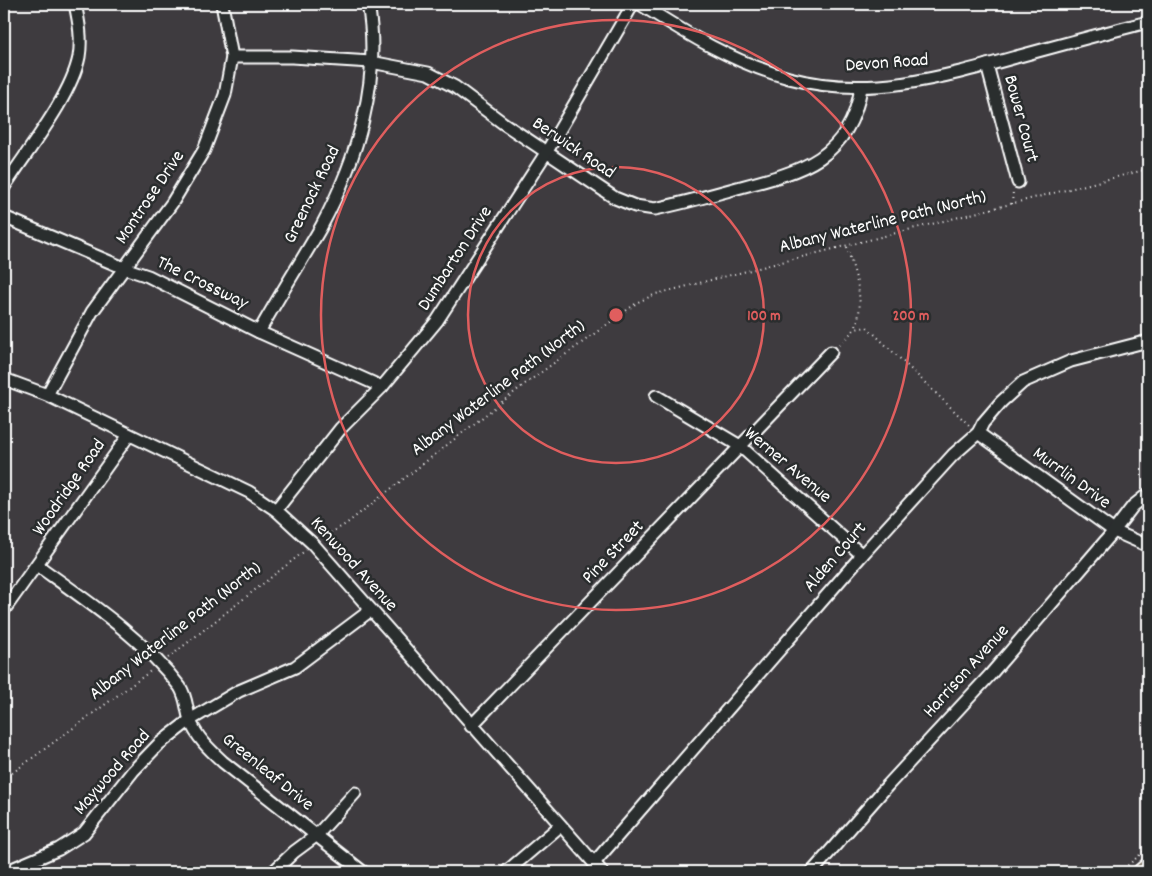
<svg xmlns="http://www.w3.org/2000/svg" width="1152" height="876" font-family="Dekko,sans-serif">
	<rect width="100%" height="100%" fill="#3e3b3f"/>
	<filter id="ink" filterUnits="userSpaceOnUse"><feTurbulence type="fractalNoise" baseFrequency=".02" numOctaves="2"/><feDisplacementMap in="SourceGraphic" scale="10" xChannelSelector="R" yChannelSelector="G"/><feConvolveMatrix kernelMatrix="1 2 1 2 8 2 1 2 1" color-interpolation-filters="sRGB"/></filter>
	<g filter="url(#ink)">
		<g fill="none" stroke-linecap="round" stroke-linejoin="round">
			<g stroke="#fff" stroke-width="15">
				<g id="minor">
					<path d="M640,4C687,34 734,63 789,78C867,99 941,78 1016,57C1060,45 1104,33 1148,22"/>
					<path d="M232,57H292L371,62L428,73L455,87L503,123L615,198L635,206L655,209C684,203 712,195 741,187C802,171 849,159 861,88"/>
					<path d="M987,65L1018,182"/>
					<path d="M4,187C27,151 71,97 79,57C82,39 79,22 75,4"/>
					<path d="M4,217L124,268L148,276L259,332L382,387"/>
					<path d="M259,332C279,296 301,262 321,227C357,160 382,80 368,4"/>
					<path d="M4,379L47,395L249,492L276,510L313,544L602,872"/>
					<path d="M47,395L92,312L172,203L204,150L225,95L232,57L222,4"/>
					<path d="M656,396L740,446L862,555"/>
					<path d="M978,433L1114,531L1148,546"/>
					<path d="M276,510L341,428L382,387L437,321L546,153L633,4"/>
					<path d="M37,565C87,601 143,638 180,687C187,698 186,708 190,720C196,737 210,750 223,762L363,872"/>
					<path d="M4,610L129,435"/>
					<path d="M471,726L831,352"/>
					<path d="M594,863L862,555L953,455L978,433L983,423L1001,402L1023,382L1071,361L1148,341"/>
					<path d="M5,872L59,849L84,833L133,771L159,744L190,720L239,691L295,667L371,610"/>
					<path d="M273,872L294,852L317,835L355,793"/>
					<path d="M506,872L560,826"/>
					<path d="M812,872L888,785L990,675L1114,531L1133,506L1148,494"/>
				</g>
			</g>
			<g stroke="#fff" stroke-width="19">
				<path id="major" d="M1141,872L1148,866"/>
			</g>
			<g stroke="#fff" stroke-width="2" stroke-dasharray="1 4" stroke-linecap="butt">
				<path d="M1012,204L1013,191"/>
				<path d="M847,247C855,276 866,300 855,329"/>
				<path d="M839,345L855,329L867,327L970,426"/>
				<path d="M322,538L346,524L525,384L638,302L656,294L1148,169"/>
				<path d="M168,658L306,550"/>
				<path d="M4,779L152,670"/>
				<path d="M1120,872L1148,848"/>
			</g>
			<use href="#minor" stroke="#2a2d2e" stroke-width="11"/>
			<use href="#major" stroke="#746a5a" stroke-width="15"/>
		</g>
	</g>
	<g fill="none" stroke="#e05e5e" stroke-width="2.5">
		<circle cx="616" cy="315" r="148"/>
		<circle cx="616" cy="315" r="295"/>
	</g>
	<g text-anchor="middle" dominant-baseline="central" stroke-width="5" stroke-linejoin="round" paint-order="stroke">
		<g font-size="19" fill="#fff" stroke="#2a2d2e">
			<text transform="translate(887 64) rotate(-4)">Devon Road</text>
			<text transform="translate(1020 119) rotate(75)">Bower Court</text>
			<text transform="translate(573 149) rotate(34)">Berwick Road</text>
			<text transform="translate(313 195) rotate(-64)">Greenock Road</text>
			<text transform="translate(151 198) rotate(-56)">Montrose Drive</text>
			<text transform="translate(883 223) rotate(-14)">Albany Waterline Path (North)</text>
			<text transform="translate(456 259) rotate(-57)">Dumbarton Drive</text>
			<text transform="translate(202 284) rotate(26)">The Crossway</text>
			<text transform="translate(499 389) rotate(-37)">Albany Waterline Path (North)</text>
			<text transform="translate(787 466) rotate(40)">Werner Avenue</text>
			<text transform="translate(1071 479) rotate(36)">Murrlin Drive</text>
			<text transform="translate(70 488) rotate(-55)">Woodridge Road</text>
			<text transform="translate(614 553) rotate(-46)">Pine Street</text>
			<text transform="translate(836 558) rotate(-49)">Alden Court</text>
			<text transform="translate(353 565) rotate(48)">Kenwood Avenue</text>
			<text transform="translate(176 632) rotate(-38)">Albany Waterline Path (North)</text>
			<text transform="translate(967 672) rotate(-48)">Harrison Avenue</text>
			<text transform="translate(113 773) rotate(-49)">Maywood Road</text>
			<text transform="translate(267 773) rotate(39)">Greenleaf Drive</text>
		</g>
	</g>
	<circle cx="616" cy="315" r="8" fill="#e05e5e" stroke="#2a2d2e" stroke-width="2.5"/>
	<g font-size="15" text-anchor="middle" font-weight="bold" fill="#e05e5e" stroke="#2a2d2e" stroke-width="5" stroke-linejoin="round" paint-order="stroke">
		<text x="764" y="320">100 m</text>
		<text x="911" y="320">200 m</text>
	</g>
	<rect width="1152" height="876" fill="none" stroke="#2a2d2e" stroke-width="20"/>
	<rect x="10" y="10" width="1132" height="856" fill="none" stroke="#fff" stroke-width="2" filter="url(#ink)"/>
</svg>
